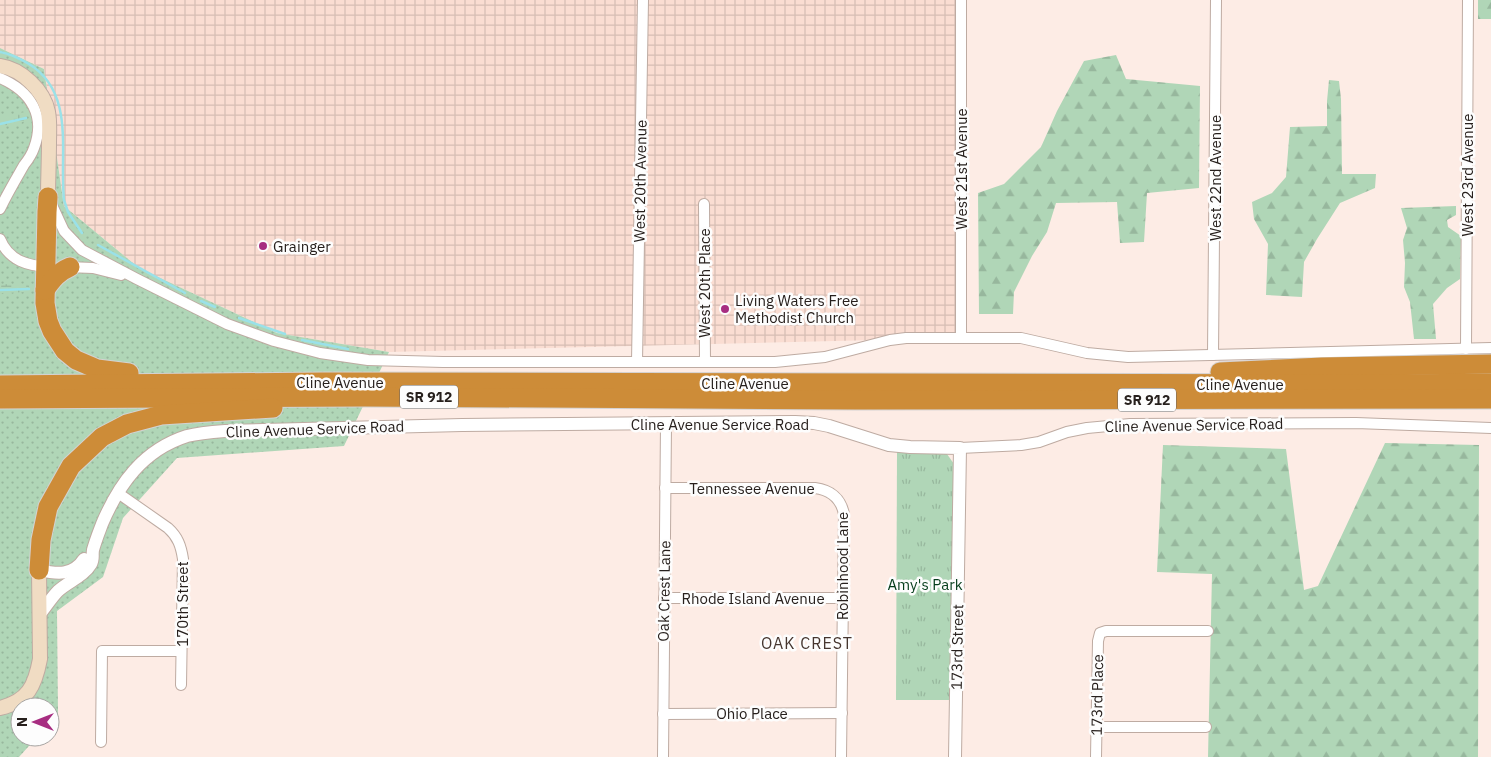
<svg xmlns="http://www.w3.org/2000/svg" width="1491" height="757" font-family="'IBM Plex Sans',sans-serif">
	<defs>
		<pattern id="industrial-grid" width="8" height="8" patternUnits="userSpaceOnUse" patternTransform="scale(1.25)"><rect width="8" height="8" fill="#faddd2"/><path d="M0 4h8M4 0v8" fill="none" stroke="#d6bdb4"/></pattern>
		<pattern id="grass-dots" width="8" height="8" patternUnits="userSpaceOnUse" patternTransform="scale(1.25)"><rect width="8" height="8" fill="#b0d6b7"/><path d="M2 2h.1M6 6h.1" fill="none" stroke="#97b79d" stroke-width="1.8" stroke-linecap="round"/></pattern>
		<pattern id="forest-firs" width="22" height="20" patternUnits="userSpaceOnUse" patternTransform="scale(1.25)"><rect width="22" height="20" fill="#b0d6b7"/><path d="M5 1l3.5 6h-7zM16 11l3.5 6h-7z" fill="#97b79d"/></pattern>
		<pattern id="wetland-marsh" width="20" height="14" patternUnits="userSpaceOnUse" patternTransform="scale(1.25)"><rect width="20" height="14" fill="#b0d6b7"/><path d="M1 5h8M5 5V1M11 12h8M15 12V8" fill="none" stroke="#97b79d"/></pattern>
		<pattern id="park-tufts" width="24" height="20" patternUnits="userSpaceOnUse" patternTransform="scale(1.25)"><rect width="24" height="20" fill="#b0d6b7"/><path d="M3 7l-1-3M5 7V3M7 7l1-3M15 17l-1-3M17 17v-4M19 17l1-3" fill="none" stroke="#97b79d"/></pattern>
	</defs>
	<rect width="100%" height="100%" fill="#fdece5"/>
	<path fill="url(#industrial-grid)" d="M0,0H960L961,338L389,352L277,333L139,268L64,206L44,69L0,48Z"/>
	<path fill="url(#grass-dots)" d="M0,48L44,69L64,206L139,268L277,333L389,352L344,446L177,458L123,518L103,577L57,611L58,715L50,723V707H20V737H37L19,757H0Z"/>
	<g fill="url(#forest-firs)">
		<rect x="1478" y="0" width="13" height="19"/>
		<path d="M1116,55L1126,79L1200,86L1199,188L1147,193L1144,242L1120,243L1117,202L1056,203L1047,232L1032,256L1014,292L1013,314H979L978,193L1004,184L1041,147L1057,111L1084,61Z"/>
		<path d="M1329,80L1339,81L1341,99L1342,174H1376L1375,188L1340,203L1317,239L1304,262L1302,297L1266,295L1268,244L1254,219L1252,202L1272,193L1286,177L1290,127L1327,126V101Z"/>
		<path d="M1456,206V215L1447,220L1448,227L1461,236L1460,279L1447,288L1433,304L1436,339H1414L1410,302L1404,287L1405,263L1403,240L1407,228L1401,208Z"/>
		<path d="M1385,443L1479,445L1478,757H1208L1212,574L1157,572L1163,445L1286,449L1304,590L1318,586Z"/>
	</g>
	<g fill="url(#wetland-marsh)">
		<path d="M25,112L27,119L21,123L0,126V117Z"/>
		<path d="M0,284C9,285 18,283 28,284L29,286L28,292L1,293L0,296Z"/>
	</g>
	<path fill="url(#park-tufts)" d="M897,452L947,454L954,464L952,700H896Z"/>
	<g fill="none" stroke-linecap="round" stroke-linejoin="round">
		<g stroke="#9ae1e8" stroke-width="2.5">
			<path d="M0,52C11,54 19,58 29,64C76,93 59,153 64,200L68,212L82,233"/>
			<path d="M0,124L26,118"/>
			<path d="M98,245L185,293"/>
			<path d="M0,290L29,289"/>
			<path d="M201,301L215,307"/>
			<path d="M239,318L285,334"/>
			<path d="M302,340L348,349"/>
		</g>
		<g stroke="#beaba2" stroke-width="12">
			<g id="minor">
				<path d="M0,78C31,91 46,116 34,148C32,154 28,160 24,165C16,179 7,194 0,209"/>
				<path d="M704,204L705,362"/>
				<path d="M52,205L64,231L82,250L137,279L227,324L274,341L320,353L368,360L443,362H775L825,357L890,340L906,338H1021L1087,353L1128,357L1491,348"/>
				<path d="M0,239C9,261 28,266 50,267"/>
				<path d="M67,267L93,268L121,275"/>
				<path d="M961,338V0"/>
				<path d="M1466,349L1468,0"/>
				<path d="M1213,355L1216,0"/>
				<path d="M637,362L643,0"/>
				<path d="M960,448L1021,445L1039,442L1067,432L1087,428L1130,424L1356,423L1491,428"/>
				<path d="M665,488H815C831,490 841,499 844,514L841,757"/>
				<path d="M118,493L168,528C178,537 181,546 183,559L181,685"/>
				<path d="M664,598H842"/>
				<path d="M663,714L842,713"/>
				<path d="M1097,727H1206"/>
				<path d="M101,742L102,651H181"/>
				<path d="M663,757L666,424"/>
				<path d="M1096,757L1098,641L1100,633L1106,631H1208"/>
			</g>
		</g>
		<g stroke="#beaba2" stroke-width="14">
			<g id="tertiary">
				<path d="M39,570C57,574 73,576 84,559"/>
				<path d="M39,615C46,607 51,598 58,591C69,581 83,577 91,564C94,559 92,555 93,550C95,542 99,532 102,524C119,484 143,450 187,436C199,433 212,432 225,431L462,425L795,422L814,423L829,426L889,445L910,447L960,448L955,757"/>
			</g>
		</g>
		<g stroke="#beaba2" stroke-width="16">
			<g id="secondary">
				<path d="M0,66C21,69 44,90 48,112C50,122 49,132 49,143C49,161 48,179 48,197"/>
				<path d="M0,708C28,701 35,686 40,659L39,570"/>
			</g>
		</g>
		<g stroke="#d4d2d2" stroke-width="21">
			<g id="motorway">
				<path d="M48,197L47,212L45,303L48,321L52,331L65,351L76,360L97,369L129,373"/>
				<path d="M45,290C52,280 58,272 70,267"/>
				<path d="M1220,372L1322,367L1491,364"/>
				<path d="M0,385L323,382L1394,384L1491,383"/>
				<path d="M0,399L365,397L857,400L1491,399"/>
				<path d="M39,570L41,540L48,507L71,466L102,437L127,424L161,415L273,408"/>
			</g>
		</g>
		<use href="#minor" stroke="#fff" stroke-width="10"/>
		<use href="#tertiary" stroke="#fff" stroke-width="12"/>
		<use href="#secondary" stroke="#f0dcc3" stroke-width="14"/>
		<use href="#motorway" stroke="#cd8c38" stroke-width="19"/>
	</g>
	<g fill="#a72d81" stroke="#fdfdfd" stroke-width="2">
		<circle cx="263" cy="246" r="5"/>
		<circle cx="725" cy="309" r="5"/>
	</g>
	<g text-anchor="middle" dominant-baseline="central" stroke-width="5" stroke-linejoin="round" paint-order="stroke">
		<g fill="#fdfdfd" stroke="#676260" stroke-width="1">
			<rect x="400" y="385.5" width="58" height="23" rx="4"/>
			<rect x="1118" y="388.5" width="58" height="23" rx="4"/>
		</g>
		<g font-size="14" font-weight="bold" fill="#27201d">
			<text x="429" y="397">SR 912</text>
			<text x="1147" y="400">SR 912</text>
		</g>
		<g font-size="15" fill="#27201d" stroke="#fdfdfd">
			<text transform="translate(961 169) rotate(-90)">West 21st Avenue</text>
			<text transform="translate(1467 175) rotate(-90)">West 23rd Avenue</text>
			<text transform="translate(1215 178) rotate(-90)">West 22nd Avenue</text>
			<text transform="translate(640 181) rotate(-89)">West 20th Avenue</text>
			<text transform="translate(704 283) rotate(-90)">West 20th Place</text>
			<text x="340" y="382">Cline Avenue</text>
			<text x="745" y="383">Cline Avenue</text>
			<text x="1240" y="384">Cline Avenue</text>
			<text x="720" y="424">Cline Avenue Service Road</text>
			<text transform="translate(1194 425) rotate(-1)">Cline Avenue Service Road</text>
			<text transform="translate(315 429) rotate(-2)">Cline Avenue Service Road</text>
			<text x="752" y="488">Tennessee Avenue</text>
			<text transform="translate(842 566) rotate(-90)">Robinhood Lane</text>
			<text transform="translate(664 591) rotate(-89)">Oak Crest Lane</text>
			<text x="753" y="598">Rhode Island Avenue</text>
			<text transform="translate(182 604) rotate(-90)">170th Street</text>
			<text transform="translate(957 647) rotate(-89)">173rd Street</text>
			<text transform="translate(1097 695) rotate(-89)">173rd Place</text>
			<text x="752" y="713">Ohio Place</text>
		</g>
		<g font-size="15" fill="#27201d" stroke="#fdfdfd" text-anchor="start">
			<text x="273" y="246">Grainger</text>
			<text x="735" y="300">Living Waters Free<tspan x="735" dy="17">Methodist Church</tspan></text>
		</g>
		<g font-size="15" fill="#043c1a" stroke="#fdfdfd">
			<text x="925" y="584">Amy's Park</text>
		</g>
		<g font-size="16" letter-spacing="1" fill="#46362f" stroke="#fdfdfd">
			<text x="807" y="643">OAK CREST</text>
		</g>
	</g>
	<g transform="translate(35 722) rotate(270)"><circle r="24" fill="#fdfdfd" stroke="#a7a5a3"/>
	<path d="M0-4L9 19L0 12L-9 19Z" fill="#a72d81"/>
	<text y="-8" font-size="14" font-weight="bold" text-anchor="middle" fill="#27201d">N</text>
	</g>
</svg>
